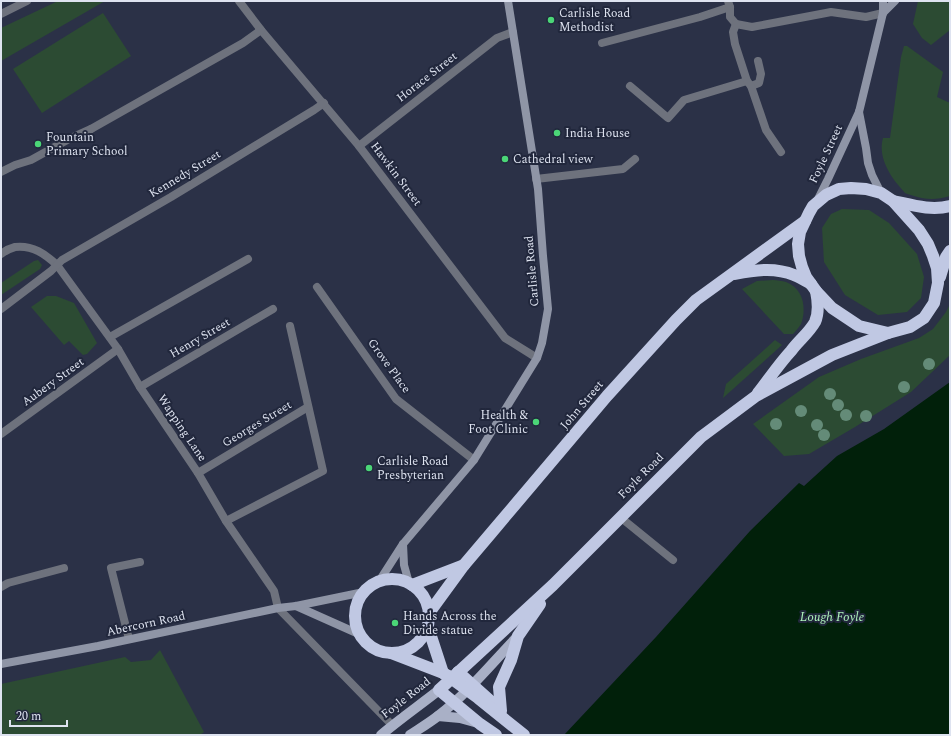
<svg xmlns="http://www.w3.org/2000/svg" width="951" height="736" font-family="Spectral,serif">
	<rect width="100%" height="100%" fill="#2b3147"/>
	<g fill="#2c4b33">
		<path d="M58,1H105L1,61V28Z"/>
		<path d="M918,1H950V30L931,45L922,38L913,24Z"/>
		<path d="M103,13L131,56L42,113L13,69Z"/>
		<path d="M904,46H907L943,72L937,97L950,103V196C937,200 926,200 914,196C911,195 907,194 905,193C903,191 901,188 899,186C888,173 878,155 883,138H890L901,57Z"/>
		<path d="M842,209L869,210L889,223L917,254L924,277L921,298L907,312L878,315L845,295L824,262L822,228L831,214Z"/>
		<path d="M38,260L42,265L40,269L1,295V283L34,261Z"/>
		<path d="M773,280C777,280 782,281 786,282C803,288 807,308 801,324C799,327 796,331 793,334H784L742,289L757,281Z"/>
		<path d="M47,296H56L74,303L97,343L87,354L83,355L69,341L64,345L31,307Z"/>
		<path d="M950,304V355L911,392L855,427L809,454L784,456L753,424L819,377L861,359L919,338L933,329L946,312Z"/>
		<path d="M775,340L782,345L723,398L726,384Z"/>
		<path d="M160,650L204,732L200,735H1V684L125,657L131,662L151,660Z"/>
	</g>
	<path fill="#01200a" d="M950,382V735H564L656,637L750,531L799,483L804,486L837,456L884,429Z"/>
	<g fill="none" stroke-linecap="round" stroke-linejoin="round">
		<g stroke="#6e727d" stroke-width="8">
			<path d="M602,43L700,17L730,7"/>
			<path d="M630,86L668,118L684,100L747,81"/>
			<path d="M751,86L759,83L761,74L758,61"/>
			<path d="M1,172L15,165L31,160L69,139L91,129"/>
			<path d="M536,179L623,169L635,159"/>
			<path d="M1,254C5,251 11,248 15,247C33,245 45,254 57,265"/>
			<path d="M110,337L248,259"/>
			<path d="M620,517L673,560"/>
			<path d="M226,521L323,471L290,326"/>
			<path d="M1,587L8,583L64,568"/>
			<path d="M129,639L111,568L140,562"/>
		</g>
		<g stroke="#6e727d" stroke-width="8">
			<path d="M239,1L261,30L359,146L505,338L537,358"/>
			<path d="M728,1L730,7V17L736,24"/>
			<path d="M1,14L27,1"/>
			<path d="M736,24L752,27L826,13L831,12L866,17L883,13"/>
			<path d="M736,24L733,32L735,44L747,81L751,86L766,130L781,152"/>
			<path d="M91,129L243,43L261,30"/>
			<path d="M359,146L497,38L513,32"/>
			<path d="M57,265L118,349L140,387L198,473L226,521L274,591L278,608L392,725"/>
			<path d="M317,287L396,399L474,460"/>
			<path d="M1,309L51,271L62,260L171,197L314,110L324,103"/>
			<path d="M140,387L273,309"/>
			<path d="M1,434L118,349"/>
			<path d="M198,473L308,407"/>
		</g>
		<g stroke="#8f95a6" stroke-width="8">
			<path d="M883,13L895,1"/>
			<path d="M859,112L866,148L868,163L872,175L881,193"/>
			<path d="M818,199L828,179L859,112L883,13V1"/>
			<path d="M403,544L404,565L409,583"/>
			<path d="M378,583L403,544L474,460L537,358L542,343L548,309L543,256L538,189L508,1"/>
			<path d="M296,606L361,635"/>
			<path d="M1,664L98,646L278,608L296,606L364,592"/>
		</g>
		<g stroke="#a9b0c6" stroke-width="10">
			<path d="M438,716L460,718L478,723"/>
			<path d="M381,735C400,719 420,705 439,690"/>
			<path d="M410,735C419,729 429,723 438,716C468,693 492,663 518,636"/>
		</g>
		<g stroke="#c0c8e3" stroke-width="12">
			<path d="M851,188L866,189L881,193L893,201L919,230L928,244L933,256L937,268L938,283L934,303L924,318L910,327L888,333L859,326L832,308L816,291L806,277L802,267L799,256L798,244L800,232L809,213L813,206L826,195L839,189Z"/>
			<path d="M893,201C912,205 931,211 950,206"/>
			<path d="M735,274C754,270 775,267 794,275C800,277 806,281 811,284"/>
			<path d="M940,277L946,257L950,251"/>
			<path d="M758,393C769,379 779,364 791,351C798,341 809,333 815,322C819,313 818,301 816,291"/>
			<circle cx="392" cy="616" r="37"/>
			<path d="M412,585L464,565"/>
			<path d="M429,613L464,565L492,532L607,396L676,320L696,300L805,221"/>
			<path d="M428,627L443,673"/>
			<path d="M391,653L443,673L448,676"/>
			<path d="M458,672L496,706"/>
			<path d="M501,711L499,687L511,660L518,636L540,604"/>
			<path d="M496,735L480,724L439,690L553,585L701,437L756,396L832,355L888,333"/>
		</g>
		<path stroke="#c0c8e3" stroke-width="12" d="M448,676L478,698L524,735"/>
	</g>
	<g fill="#648b78">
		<circle cx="929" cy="364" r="6"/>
		<circle cx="904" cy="387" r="6"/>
		<circle cx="830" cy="394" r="6"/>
		<circle cx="838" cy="405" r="6"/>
		<circle cx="801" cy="411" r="6"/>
		<circle cx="846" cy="415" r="6"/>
		<circle cx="866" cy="416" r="6"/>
		<circle cx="776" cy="424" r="6"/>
		<circle cx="817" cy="425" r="6"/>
		<circle cx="824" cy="435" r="6"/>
	</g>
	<g fill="#4bd677" stroke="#21273c" stroke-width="1.5">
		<circle cx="551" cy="20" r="4"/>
		<circle cx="557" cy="133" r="4"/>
		<circle cx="38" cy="144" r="4"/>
		<circle cx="505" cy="159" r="4"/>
		<circle cx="536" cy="422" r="4"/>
		<circle cx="369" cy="468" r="4"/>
		<circle cx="395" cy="623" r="4"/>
	</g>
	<g text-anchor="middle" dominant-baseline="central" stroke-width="4" stroke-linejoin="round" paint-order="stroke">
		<g font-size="12" fill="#dee3f0" stroke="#21273c" text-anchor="start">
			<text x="559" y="13">Carlisle Road<tspan x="559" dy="14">Methodist</tspan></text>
			<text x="565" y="133">India House</text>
			<text x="46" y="137">Fountain<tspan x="46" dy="14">Primary School</tspan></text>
			<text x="513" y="159">Cathedral view</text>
			<text x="528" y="415" text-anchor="end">Health &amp;<tspan x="528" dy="14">Foot Clinic</tspan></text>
			<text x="377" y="461">Carlisle Road<tspan x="377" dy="14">Presbyterian</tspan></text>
			<text x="403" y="616">Hands Across the<tspan x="403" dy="14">Divide statue</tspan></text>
		</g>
		<g font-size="12" fill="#dee3f0" stroke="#21273c">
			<text transform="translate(427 77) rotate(-38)">Horace Street</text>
			<text transform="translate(826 154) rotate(-65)">Foyle Street</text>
			<text transform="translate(185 174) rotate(-31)">Kennedy Street</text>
			<text transform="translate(396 174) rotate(53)">Hawkin Street</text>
			<text transform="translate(532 271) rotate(-95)">Carlisle Road</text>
			<text transform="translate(200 338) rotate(-30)">Henry Street</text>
			<text transform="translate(389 366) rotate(54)">Grove Place</text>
			<text transform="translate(53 382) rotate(-36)">Aubery Street</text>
			<text transform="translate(582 405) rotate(-50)">John Street</text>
			<text transform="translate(257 424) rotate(-31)">Georges Street</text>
			<text transform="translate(182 428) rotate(56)">Wapping Lane</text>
			<text transform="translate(641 476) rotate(-45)">Foyle Road</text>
			<text transform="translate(146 624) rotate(-12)">Abercorn Road</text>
			<text transform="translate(406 698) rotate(-38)">Foyle Road</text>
		</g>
		<g font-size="13" font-style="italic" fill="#adf0ba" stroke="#21273c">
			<text x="832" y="617">Lough Foyle</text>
		</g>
	</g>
	<rect width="951" height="736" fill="none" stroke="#dee3f0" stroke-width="4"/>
	<path d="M10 720v6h57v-6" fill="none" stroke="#dee3f0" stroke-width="2"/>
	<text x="16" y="720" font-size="12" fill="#dee3f0" stroke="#21273c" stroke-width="3" paint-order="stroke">20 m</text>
</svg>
